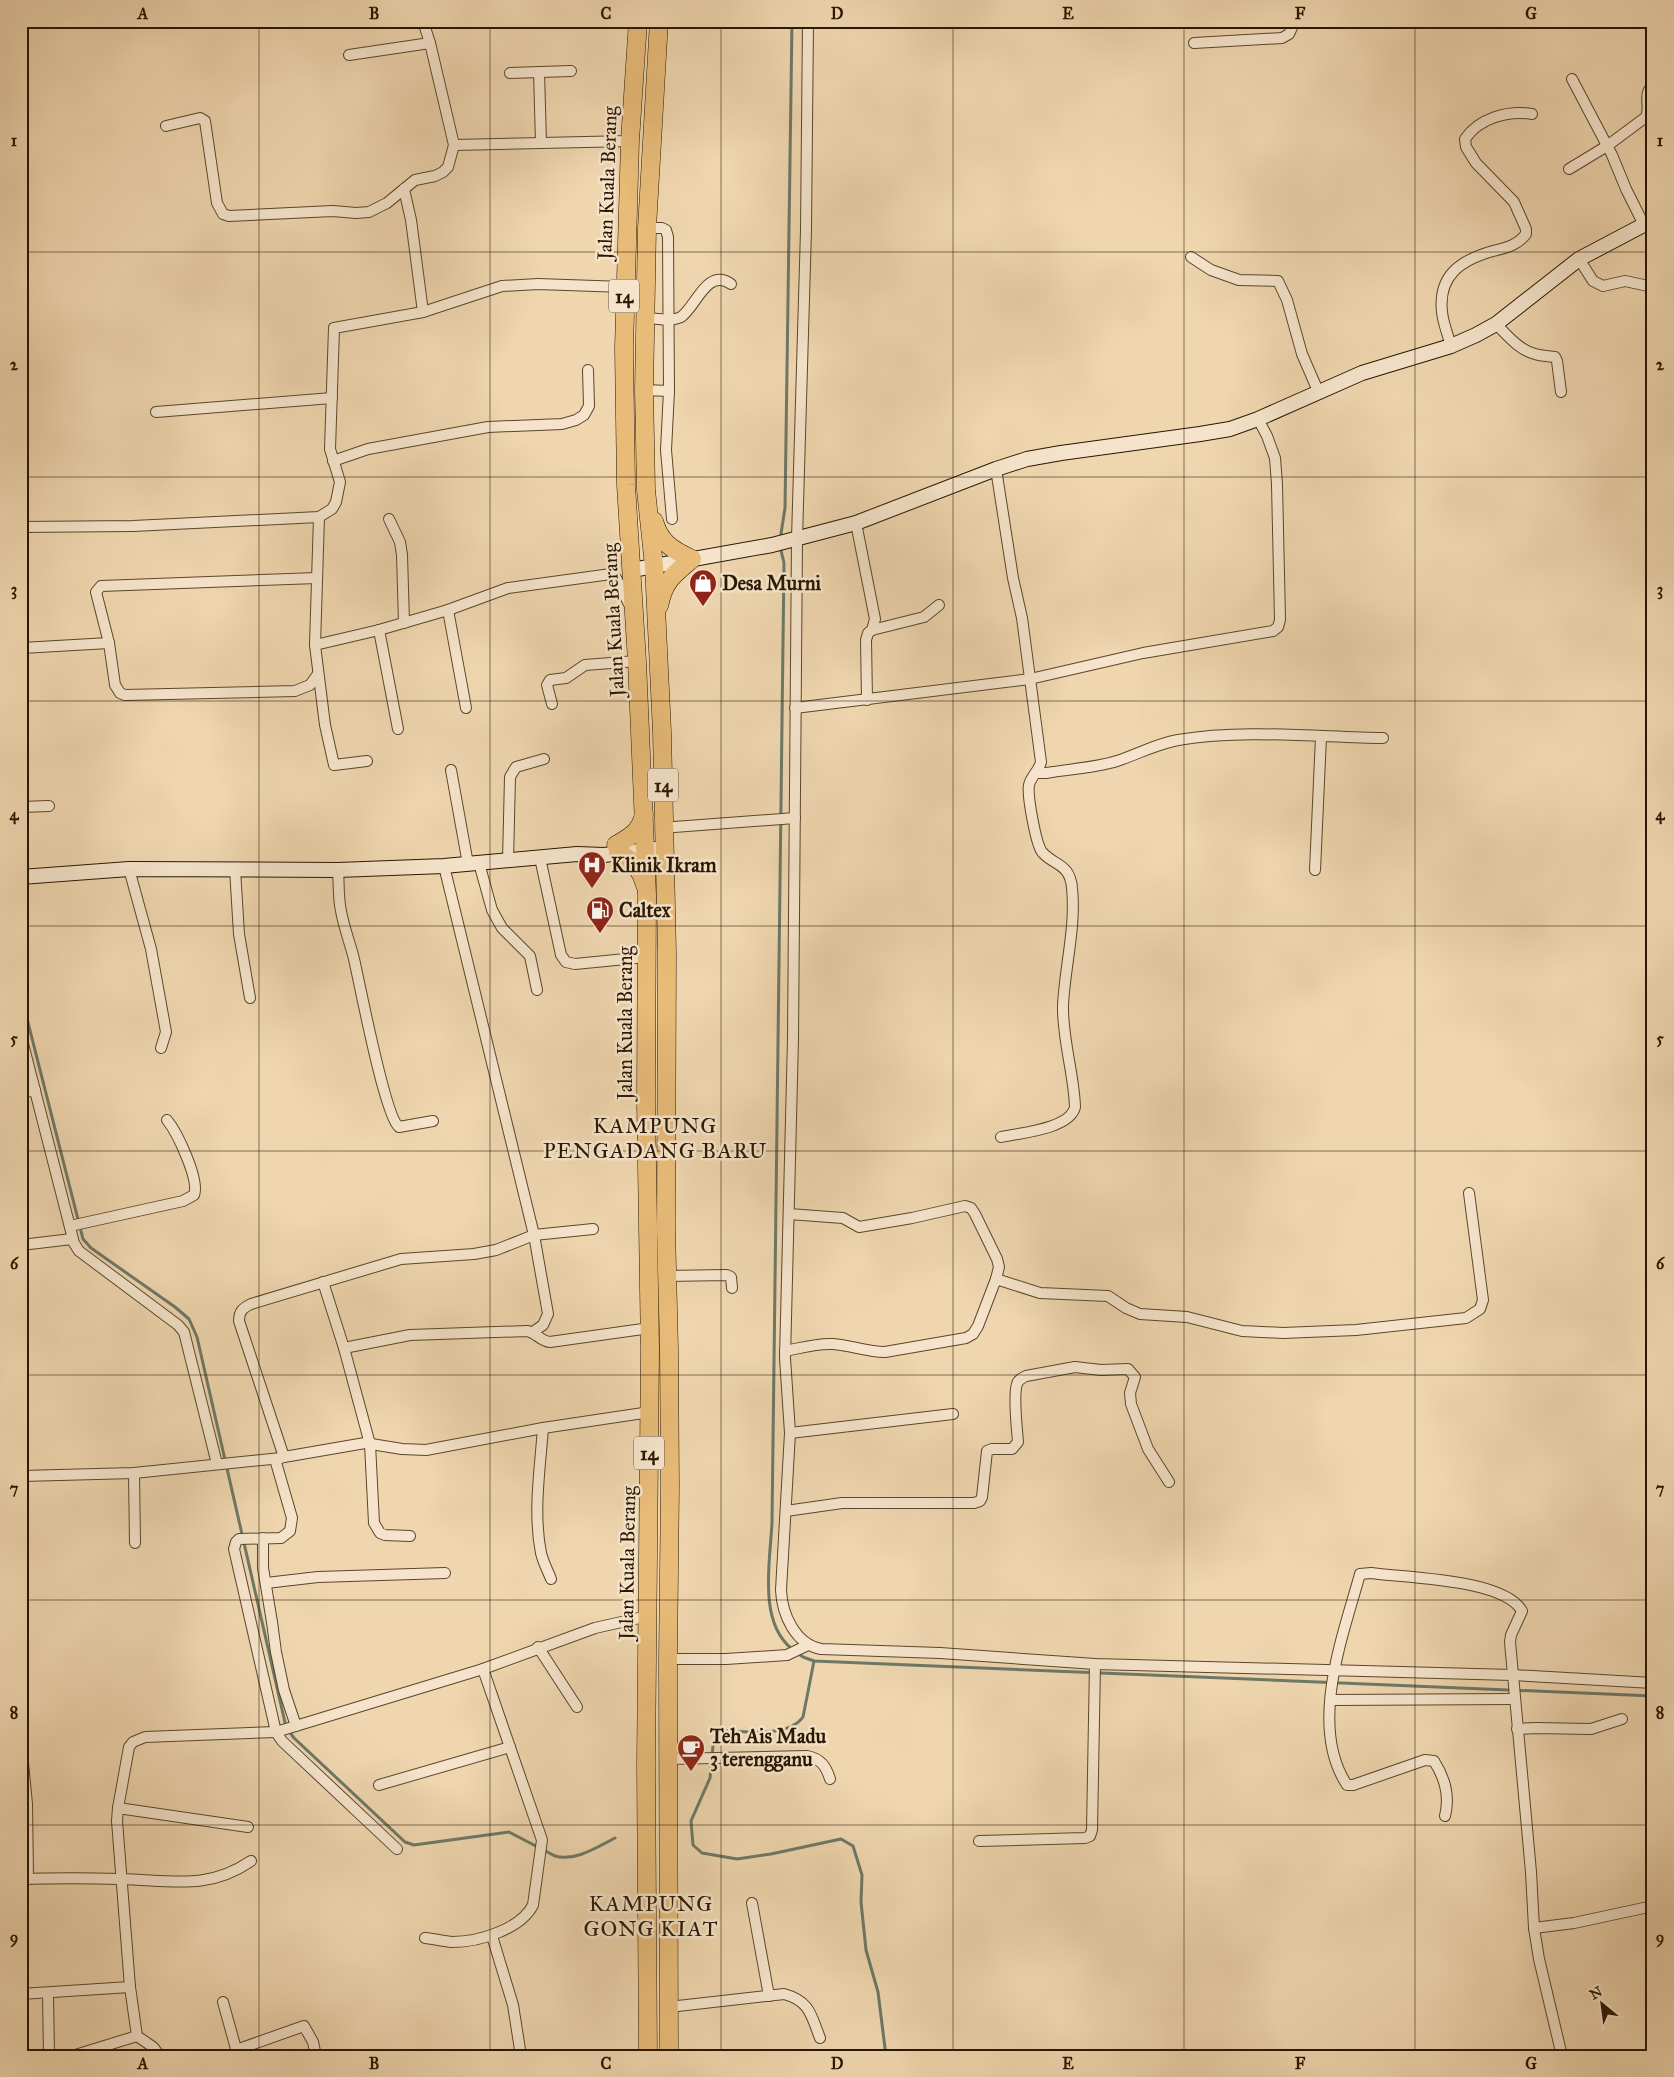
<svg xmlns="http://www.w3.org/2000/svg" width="1674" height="2077" font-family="'IM FELL Great Primer',serif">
	<rect width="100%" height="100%" fill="#efd6af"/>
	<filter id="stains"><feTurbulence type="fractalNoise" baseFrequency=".004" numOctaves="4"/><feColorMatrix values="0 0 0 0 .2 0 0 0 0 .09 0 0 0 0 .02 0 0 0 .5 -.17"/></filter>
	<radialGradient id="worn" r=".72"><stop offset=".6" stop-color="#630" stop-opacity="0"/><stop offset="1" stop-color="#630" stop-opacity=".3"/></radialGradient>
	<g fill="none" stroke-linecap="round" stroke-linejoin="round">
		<g stroke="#6d7867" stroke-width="3">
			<path d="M780,540L785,508L792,21"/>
			<path d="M780,546L784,563L772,1523C770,1562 758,1622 792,1649"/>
			<path d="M21,995L83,1239L91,1248L175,1307L189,1319L197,1337L286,1727L294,1738L405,1842L414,1845L509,1832L555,1856C575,1862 597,1847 615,1838"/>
			<path d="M797,1653L803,1657L814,1661L1653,1696"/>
			<path d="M814,1661L803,1717C788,1738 748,1731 725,1731L717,1737L713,1746L710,1778L691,1821L693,1845L702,1853L737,1859L771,1854L841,1839L853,1846L862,1875L861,1902L866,1950L878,1992L886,2056"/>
		</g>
		<g stroke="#5a462c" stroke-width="12">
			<g id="street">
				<path d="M423,21L430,43L454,145L630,141"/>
				<path d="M808,21L806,230L797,539L793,1039L785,1358L790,1433L781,1590C782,1614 795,1644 821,1649L940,1653L1095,1664L1513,1675L1653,1683"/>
				<path d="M1194,43L1282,38L1289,34L1295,21"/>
				<path d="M349,55L430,43"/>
				<path d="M539,72L541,143"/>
				<path d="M510,73L571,71"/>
				<path d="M1572,79L1612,155L1626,189L1644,225"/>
				<path d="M166,126L200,118L205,121L217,203L223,214L229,216L333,211L356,213L369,212L387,203L415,180L435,176L443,172L448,167L454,145"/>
				<path d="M1569,169L1607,146L1646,117C1651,105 1642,95 1653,85"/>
				<path d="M404,189L411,220L423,312"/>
				<path d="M647,228H662L666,230L668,237L669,391L666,450L672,519"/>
				<path d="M1191,257L1211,270L1239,280L1278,281L1287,300L1302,354L1318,391"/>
				<path d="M1579,259L1593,281L1603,286L1625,281L1653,287"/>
				<path d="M645,318C655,318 672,322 681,317C696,307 707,267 731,284"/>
				<path d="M1496,324C1507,335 1519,350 1535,354C1541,356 1548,356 1555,357L1557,361L1561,392"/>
				<path d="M1451,346C1448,335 1443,323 1442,312C1438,275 1461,260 1493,251C1506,248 1518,245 1526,234V229L1514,202L1476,163L1466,147L1465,139C1479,118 1508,110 1532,114"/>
				<path d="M644,390L669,391"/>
				<path d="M156,412L332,398"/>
				<path d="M333,461L368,449L488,427L562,424L576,420L584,415L589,406L588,370"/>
				<path d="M996,469L1013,578L1022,618L1041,762C1039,771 1031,776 1029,785C1027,796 1036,844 1042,852C1054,866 1070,863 1072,888C1076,927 1065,966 1063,1005C1062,1038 1074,1074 1075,1107C1070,1129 1020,1133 1001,1137"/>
				<path d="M319,517L315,645L325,725L334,765L367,761"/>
				<path d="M389,519L400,542L402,555L404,623"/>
				<path d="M856,523L875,619L872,630"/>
				<path d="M21,527L133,526L319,517L332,509L336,502L340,482L330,449L334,328L423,312L502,286L538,284L624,287"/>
				<path d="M317,578L101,586L96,592L109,643L115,685L120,693L125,695L295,691L310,685L318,674"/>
				<path d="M448,610L466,708"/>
				<path d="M379,630L398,729"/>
				<path d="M315,645L379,630L448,610L508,588L611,574L616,578L629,604"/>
				<path d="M22,648L109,643"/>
				<path d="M867,700L866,640L868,633L872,630L924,617L939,605"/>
				<path d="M552,704L547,685L550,680L566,678L585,665L637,661"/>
				<path d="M795,708L1030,679L1143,653L1273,631L1278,627L1280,620L1277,484L1275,458L1267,436L1258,419"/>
				<path d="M451,770L468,864"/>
				<path d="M1037,773H1046C1069,769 1095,768 1117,761C1138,754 1156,744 1178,740C1243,729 1317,737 1383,738"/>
				<path d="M21,807L49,806"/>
				<path d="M674,827L795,818"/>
				<path d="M540,858L561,955L566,962L575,964L646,957"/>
				<path d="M508,861L510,777L516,767L544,759"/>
				<path d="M479,863L492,910L502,928L530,956L537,990"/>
				<path d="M444,866L534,1235L496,1250L474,1254L401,1259L251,1304C243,1308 239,1311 239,1321L284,1457L365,1443L402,1449L426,1450L543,1428L650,1412"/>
				<path d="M129,869L151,949L166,1032L161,1048"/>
				<path d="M235,869L239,934L250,998"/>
				<path d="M338,870C339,883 338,898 341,911C344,928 350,943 354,959C360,985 385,1117 399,1127L433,1121"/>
				<path d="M1315,870L1321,737"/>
				<path d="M21,1036L74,1243L79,1251L178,1325L184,1332L217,1464"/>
				<path d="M21,1093L35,1090"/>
				<path d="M70,1226L183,1201L194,1195C200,1180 177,1132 167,1120"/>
				<path d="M21,1245L72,1239"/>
				<path d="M667,1276L727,1275L731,1277L732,1288"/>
				<path d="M996,1279L1040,1293L1108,1296L1126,1308L1140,1314L1187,1317L1242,1331L1283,1333L1356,1330L1466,1318L1480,1309L1483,1300L1469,1193"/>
				<path d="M323,1282L344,1348L370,1444L374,1523L380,1533L385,1535L410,1536"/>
				<path d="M533,1332L543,1325L548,1314L534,1235L593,1229"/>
				<path d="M344,1348L410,1335L527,1331C537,1333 540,1341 550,1342L650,1328"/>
				<path d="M785,1351C801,1348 817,1343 833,1344C850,1345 867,1352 885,1352L966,1338L973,1334L978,1326L996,1279L999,1267L997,1259L975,1214L971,1208L965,1206L912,1218L859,1227L843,1218L789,1214"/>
				<path d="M543,1428C540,1469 533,1513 541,1553C543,1562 548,1571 551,1579"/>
				<path d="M790,1433L953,1414"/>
				<path d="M134,1473L135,1543"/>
				<path d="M22,1476L134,1473L281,1458"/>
				<path d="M21,1492V1387"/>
				<path d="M786,1511L842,1503H974L980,1501L982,1497L987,1451L992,1449H1012L1018,1442C1017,1429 1013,1395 1017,1384C1018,1380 1022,1378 1026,1376L1075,1367L1101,1370L1128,1369L1135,1377L1130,1393L1131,1404L1148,1449L1169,1482"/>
				<path d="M263,1538V1568L272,1622L276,1652L284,1690L296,1726"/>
				<path d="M266,1583L318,1577L445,1573"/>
				<path d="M538,1647L577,1707"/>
				<path d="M668,1659H726L787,1655L808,1645"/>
				<path d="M1331,1700L1514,1699"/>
				<path d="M1517,1729L1536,1728L1591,1729L1622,1719"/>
				<path d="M276,1732L483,1669L595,1628L648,1616"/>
				<path d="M276,1732L282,1741L397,1849"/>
				<path d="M21,1742L27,1804L28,1878"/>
				<path d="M668,1759L807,1756C821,1759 826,1766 830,1779"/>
				<path d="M379,1785L510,1747"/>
				<path d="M118,1808L248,1827"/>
				<path d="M1445,1816C1450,1796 1445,1778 1434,1761L1425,1760L1353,1785H1347C1308,1726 1343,1636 1360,1574L1371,1573C1407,1578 1504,1579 1522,1611L1511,1635L1510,1642L1531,1872L1534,1928L1539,1959L1562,2056"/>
				<path d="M979,1841L1085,1838L1090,1836L1092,1830L1095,1664"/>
				<path d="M21,1879C54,1878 88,1878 121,1879C170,1880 207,1891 251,1861"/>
				<path d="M752,1903L769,1996"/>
				<path d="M1534,1928L1574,1923L1653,1906"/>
				<path d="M492,1936L513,2005L521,2056"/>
				<path d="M425,1938C434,1939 443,1941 452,1942C479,1942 521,1929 533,1905L542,1840L483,1669"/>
				<path d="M21,1994L130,1987"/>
				<path d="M48,1994L49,2056"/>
				<path d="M223,2002L238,2056"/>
				<path d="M669,2007L784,1994C810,2001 811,2015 820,2038"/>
				<path d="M236,2050L304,2026L313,2042L316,2056"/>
				<path d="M72,2056L137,2036"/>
				<path d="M160,2056L153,2047L137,2036L130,1987L117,1821L118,1808L129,1747L133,1742L145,1737L276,1732L234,1549L236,1542L239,1539L281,1538L290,1531L292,1518L275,1459"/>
			</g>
		</g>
		<g stroke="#291601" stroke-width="16">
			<g id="secondary">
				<path d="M632,570L772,545L856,523L996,469L1027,459L1061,453L1200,434L1230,429L1258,419L1362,373L1451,346L1476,335L1496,324L1579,259L1653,220"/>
				<path d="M21,877L129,869L338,870L444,866L577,854L604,855L664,848"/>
			</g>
		</g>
		<g stroke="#291601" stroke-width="19">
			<g id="highway">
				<path d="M638,21L630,141L624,348L626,485L637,661L647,895L646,1104L650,1349L646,1764L648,2056"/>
				<path d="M659,21L647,228L644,390L646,490L654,566L662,732L667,952L666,1229L669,1349L670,1487L668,1659L669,2056"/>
				<path d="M654,521C660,543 673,550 692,559C673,575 664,581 659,606"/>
				<path d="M616,845C630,837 641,831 644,814"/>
				<path d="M618,853C632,859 641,870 645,885"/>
			</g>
		</g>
		<use href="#street" stroke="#f5e4cb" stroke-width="10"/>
		<use href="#secondary" stroke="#f5e4cb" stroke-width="14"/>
		<use href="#highway" stroke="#e8bb78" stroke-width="18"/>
	</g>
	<path fill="none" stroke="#291601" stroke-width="1" stroke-opacity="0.55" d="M259,21V2056M490,21V2056M721,21V2056M953,21V2056M1184,21V2056M1415,21V2056M21,252H1653M21,477H1653M21,701H1653M21,926H1653M21,1151H1653M21,1375H1653M21,1600H1653M21,1825H1653"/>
	<defs>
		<g id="shop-pin" transform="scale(1.4375)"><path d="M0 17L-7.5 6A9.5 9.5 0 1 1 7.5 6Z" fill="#8f2418" stroke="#f5e4cb"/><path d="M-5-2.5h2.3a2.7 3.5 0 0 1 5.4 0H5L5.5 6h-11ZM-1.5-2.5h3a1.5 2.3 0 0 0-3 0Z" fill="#fff"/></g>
		<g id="hospital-pin" transform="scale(1.4375)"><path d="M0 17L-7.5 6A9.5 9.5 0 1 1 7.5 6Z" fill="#8f2418" stroke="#f5e4cb"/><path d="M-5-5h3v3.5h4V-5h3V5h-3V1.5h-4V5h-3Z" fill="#fff"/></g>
		<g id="fuel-pin" transform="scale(1.4375)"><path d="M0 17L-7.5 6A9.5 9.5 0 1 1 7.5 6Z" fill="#8f2418" stroke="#f5e4cb"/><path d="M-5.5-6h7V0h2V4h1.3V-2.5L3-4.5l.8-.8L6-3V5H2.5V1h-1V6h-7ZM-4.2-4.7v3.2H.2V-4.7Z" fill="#fff"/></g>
		<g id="cafe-pin" transform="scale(1.4375)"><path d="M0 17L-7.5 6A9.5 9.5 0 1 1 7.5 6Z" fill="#8f2418" stroke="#f5e4cb"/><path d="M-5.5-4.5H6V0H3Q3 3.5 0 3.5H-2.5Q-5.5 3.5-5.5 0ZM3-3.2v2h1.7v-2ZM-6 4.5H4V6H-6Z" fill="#fff"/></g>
	</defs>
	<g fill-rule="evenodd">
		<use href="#shop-pin" x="703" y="583"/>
		<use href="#hospital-pin" x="592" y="865"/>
		<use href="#fuel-pin" x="600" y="910"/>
		<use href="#cafe-pin" x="691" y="1748"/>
	</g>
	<g text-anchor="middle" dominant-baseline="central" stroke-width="5" stroke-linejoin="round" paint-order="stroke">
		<g fill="#f5e4cb" stroke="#66543e" stroke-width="1">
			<rect x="609" y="279.5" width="30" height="33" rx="4"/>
			<rect x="648" y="768.5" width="30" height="33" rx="4"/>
			<rect x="634" y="1436.5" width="30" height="33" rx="4"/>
		</g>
		<g font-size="19" font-weight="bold" fill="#291601">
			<text x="624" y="296">14</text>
			<text x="663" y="785">14</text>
			<text x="649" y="1453">14</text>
		</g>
		<g font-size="20" fill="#291601" stroke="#f5e4cb">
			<text transform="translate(607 183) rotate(-88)">Jalan Kuala Berang</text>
			<text transform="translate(613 620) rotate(-93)">Jalan Kuala Berang</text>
			<text transform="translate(625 1023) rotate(-90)">Jalan Kuala Berang</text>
			<text transform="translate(627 1563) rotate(-89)">Jalan Kuala Berang</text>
		</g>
		<g font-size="20" font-weight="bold" fill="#291601" stroke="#f5e4cb" text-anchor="start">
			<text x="722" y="583">Desa Murni</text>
			<text x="611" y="865">Klinik Ikram</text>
			<text x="619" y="910">Caltex</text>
			<text x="710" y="1736">Teh Ais Madu<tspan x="710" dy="23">3 terengganu</tspan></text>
		</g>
		<g font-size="22" letter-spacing="1" fill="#291601" stroke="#f5e4cb">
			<text x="655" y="1125">KAMPUNG<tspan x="655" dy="25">PENGADANG BARU</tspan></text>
			<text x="651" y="1903">KAMPUNG<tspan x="651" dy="25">GONG KIAT</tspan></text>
		</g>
	</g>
	<rect width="1674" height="2077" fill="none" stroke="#efd6af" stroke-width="55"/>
	<g transform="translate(1602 2004) rotate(331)" stroke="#f5e4cb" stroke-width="4" paint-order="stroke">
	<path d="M0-4L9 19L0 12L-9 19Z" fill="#291601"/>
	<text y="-8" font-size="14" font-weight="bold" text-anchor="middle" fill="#291601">N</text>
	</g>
	<rect x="28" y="28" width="1618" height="2022" fill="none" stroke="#291601" stroke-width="2"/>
	<g font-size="16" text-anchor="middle" font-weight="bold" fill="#291601">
		<text x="143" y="19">A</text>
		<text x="374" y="19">B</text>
		<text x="606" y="19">C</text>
		<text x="837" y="19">D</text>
		<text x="1068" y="19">E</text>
		<text x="1300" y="19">F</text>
		<text x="1531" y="19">G</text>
		<text x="14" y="146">1</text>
		<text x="1660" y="146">1</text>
		<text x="14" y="370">2</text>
		<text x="1660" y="370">2</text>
		<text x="14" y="595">3</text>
		<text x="1660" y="595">3</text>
		<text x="14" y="820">4</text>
		<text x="1660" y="820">4</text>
		<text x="14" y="1044">5</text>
		<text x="1660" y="1044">5</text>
		<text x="14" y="1269">6</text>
		<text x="1660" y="1269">6</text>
		<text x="14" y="1494">7</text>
		<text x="1660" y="1494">7</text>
		<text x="14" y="1718">8</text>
		<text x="1660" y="1718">8</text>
		<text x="14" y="1943">9</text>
		<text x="1660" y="1943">9</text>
		<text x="143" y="2069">A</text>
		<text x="374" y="2069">B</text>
		<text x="606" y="2069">C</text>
		<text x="837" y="2069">D</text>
		<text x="1068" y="2069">E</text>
		<text x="1300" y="2069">F</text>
		<text x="1531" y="2069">G</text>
	</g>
	<rect width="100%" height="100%" filter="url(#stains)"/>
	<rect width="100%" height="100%" fill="url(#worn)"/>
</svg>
